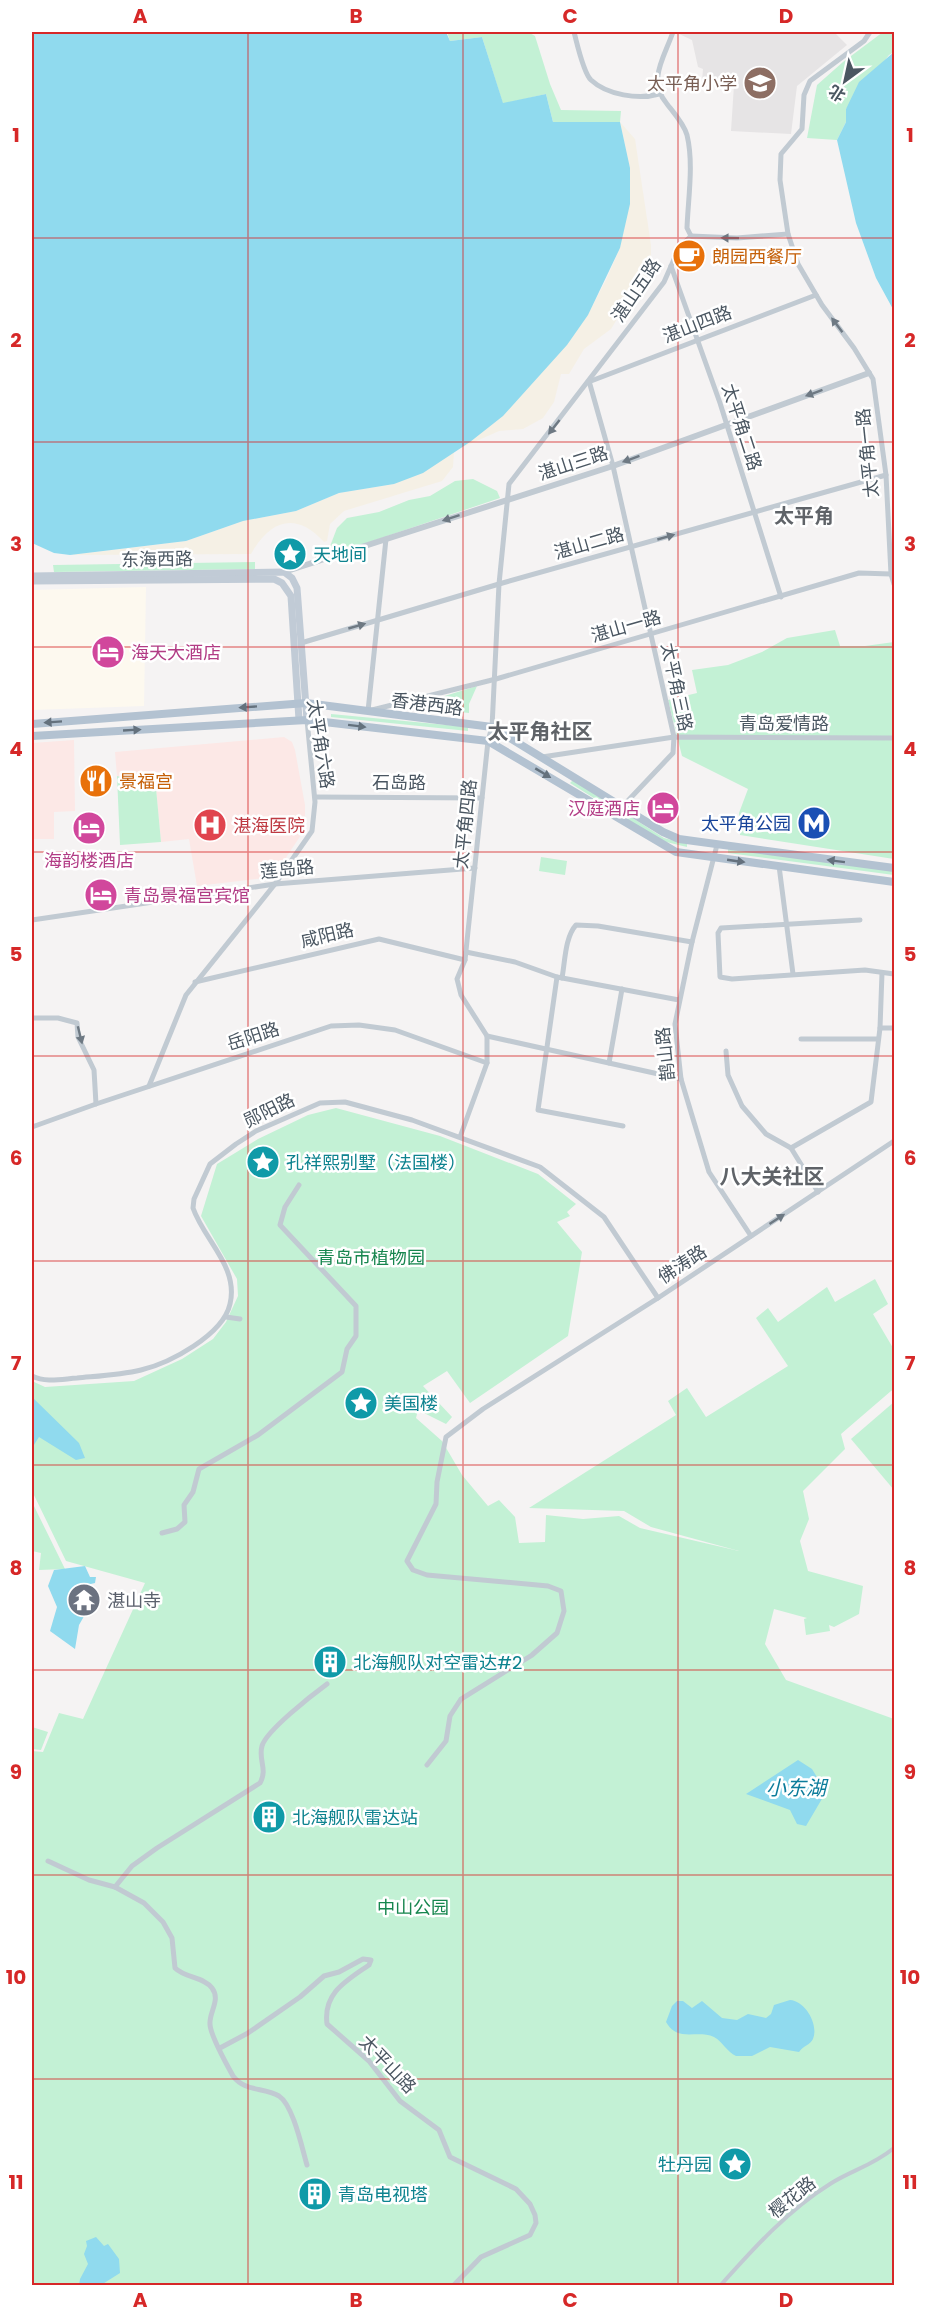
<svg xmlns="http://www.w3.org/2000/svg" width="926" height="2317" font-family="Poppins,'Noto Sans SC',sans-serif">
	<rect width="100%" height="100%" fill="#f5f3f3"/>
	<path fill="#fdf9ef" d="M146,587L144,706L32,710V590Z"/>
	<path fill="#e6e4e5" d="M678,32H834L847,45L797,86L791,134L731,131L734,85L702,81L703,69L698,67L692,40L677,33Z"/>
	<g fill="#fce8e6">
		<path d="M284,737L292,742L295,750L305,805V829L273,877L197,886L189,839L161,842L156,788L117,776L115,752Z"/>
		<path d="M74,740L75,811L54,812V839H32V743Z"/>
	</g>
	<g fill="#c3f1d5">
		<path d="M447,32H528L535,36L550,84L561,110L621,111L620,122H553L546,94L503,104L482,37L450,41Z"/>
		<path d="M883,32H894V52L889,55L846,109V122L837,140L807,138L817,85L843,62Z"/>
		<path d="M473,479L497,491L500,498L316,560L314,554L329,549L337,528L347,518L379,512L409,500L430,496L455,481Z"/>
		<path d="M255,562V569L54,572L53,565Z"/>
		<path d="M835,630L840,646H865L894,642V859L740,835L739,813L748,789L682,756L668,700L697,693L692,670L728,665L762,652L787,638Z"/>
		<path d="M477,686L469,704V713L432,709L431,704L435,699Z"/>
		<path d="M331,714L468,727V731L331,717Z"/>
		<path d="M117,776L156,788L161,842L120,845Z"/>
		<path d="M573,780L664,838L687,844V847L662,841L570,783Z"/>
		<path d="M728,849L894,871V875L728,853Z"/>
		<path d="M541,857L567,861L565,875L539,871Z"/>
		<path d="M336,1108L440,1136L538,1174L576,1204L567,1212L570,1216L557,1222L582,1252L568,1336L470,1403L447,1371L423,1386L452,1417L446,1424L418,1410L416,1418L442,1441L462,1475L488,1506L499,1500L515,1517L519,1543L545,1542L546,1515L583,1519L619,1516L640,1528L739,1551L651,1527L624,1511L529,1508L676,1415L668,1401L687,1388L706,1417L788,1366L756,1318L768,1308L778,1322L827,1287L835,1302L875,1279L888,1304L873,1314L893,1348H894V1390L891,1391L841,1434L845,1449L803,1491L809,1519L800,1541L808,1571L863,1586L859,1614L834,1627L829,1625L830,1631L806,1635L804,1619L807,1618L774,1609L765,1644L786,1680L894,1719V2285H32V1751L43,1752L59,1713L83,1719L145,1583L66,1561L32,1491V1381L45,1387L134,1381L182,1359L213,1339L226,1322L238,1296L237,1279L201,1216L217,1164L258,1139L308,1115Z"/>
		<path d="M894,1402V1490L851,1439Z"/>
		<path d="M32,1502L65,1569L39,1570L41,1553L32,1551Z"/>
		<path d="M32,1727L48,1732L41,1750L32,1749Z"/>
	</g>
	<path fill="#f5f0e5" d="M620,122L635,139L651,245V262L646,279L628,301L611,329L584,349L569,374H561L554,402L543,418L523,429L499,431L454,451L453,467L442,481L344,511L330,524L327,541L324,542C296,511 270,520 251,554L70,555L186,541L243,521L296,511L339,493L394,484L470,442L588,314L606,280L620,248L630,168Z"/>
	<g fill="#90daee">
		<path d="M32,32H446L450,41L482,37L503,103L546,94L553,122H620L630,168V204L620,248L588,315L567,345L503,416L470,442L423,473L394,484L339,493L296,511L243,521L186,541L70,555L54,553L32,543Z"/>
		<path d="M894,52V311L876,278L856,223L837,140L846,122V109L859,82Z"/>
		<path d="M32,1397L79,1443L85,1458L76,1460L39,1437L32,1448Z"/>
		<path d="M85,1566L90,1577H96L95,1583L82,1586L87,1611L79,1625L75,1649L50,1631L57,1607L48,1586L54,1570Z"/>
		<path d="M798,1760L812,1769L826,1792L806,1826L797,1824L790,1810L746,1794Z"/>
		<path d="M790,2000C805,2001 819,2024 813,2039C810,2045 803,2046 799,2052L770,2047L752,2056H736C727,2052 723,2042 714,2037C697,2029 678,2043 666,2022L672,2006L677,2001H683L692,2008L702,2001L722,2018L737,2020L748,2014L766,2018L771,2014L774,2005Z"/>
		<path d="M96,2237L104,2246L108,2244L119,2259L120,2273L101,2285H79L80,2279L88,2264L84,2254L87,2246L86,2241Z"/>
	</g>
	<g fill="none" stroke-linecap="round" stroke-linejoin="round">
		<path stroke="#c1cad2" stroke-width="4" d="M720,2286C753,2249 788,2210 830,2184C852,2170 872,2166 894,2148"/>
		<g stroke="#c1cad2" stroke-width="5">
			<path d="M574,32C577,43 583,72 591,80C607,95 639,100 659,94"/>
			<path d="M673,32C664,58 647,80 667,104C674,113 684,124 687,135C694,164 688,199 687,228L691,236"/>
			<path d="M870,32L864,41L810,81L804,95L802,129L781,154L780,180L788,234L798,264L822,305L854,348L873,379L886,475L891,574L894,584"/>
			<path d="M671,266L720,403L781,597"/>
			<path d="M589,381L613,466L674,737L673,753L622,807"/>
			<path d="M591,381L816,295"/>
			<path d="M386,539L368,711L496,679L859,573L891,574"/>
			<path d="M301,643L499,584L886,475"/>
			<path d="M542,757L674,737L894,738"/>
			<path d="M315,797L482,798"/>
			<path d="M717,845L692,942L675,1024L681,1079L709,1172L751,1236"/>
			<path d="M779,866L793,974"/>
			<path d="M32,920L275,884L475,868"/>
			<path d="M860,920L721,928L718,933L720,977L732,979L865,970L894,974"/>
			<path d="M466,952L515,962L557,977"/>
			<path d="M562,978C565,962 565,937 576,925L598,926L692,942"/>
			<path d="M195,982L379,939L465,960"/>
			<path d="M32,1018H58L77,1023L78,1037L94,1070L96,1104"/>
			<path d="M880,1028H894"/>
			<path d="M487,1036L681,1079"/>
			<path d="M801,1039H877"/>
			<path d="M726,1051L728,1075L742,1106L766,1134L791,1148L818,1192"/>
			<path d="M609,1063L622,989"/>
			<path d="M149,1086L186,995L275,884L312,831L315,802L307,720"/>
			<path d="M623,1126L538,1110L557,977L679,1000"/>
			<path d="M32,1127L96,1104L331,1026L359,1025L395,1030L487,1063"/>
			<path d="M460,1137L487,1063V1036L461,995L457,979L465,960L488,741L492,727L499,584L509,484L664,282L679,248L691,236L737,238L788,234"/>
			<path d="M791,1148L871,1102L880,1028L882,973"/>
			<path d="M226,1317L240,1319"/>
			<path d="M32,1376C46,1383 62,1379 77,1378C98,1376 120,1375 141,1370C170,1363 223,1335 230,1304C239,1267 204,1240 193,1208L194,1199L210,1164L236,1144L256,1131L320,1103L345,1102L412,1120L540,1167L604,1217L658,1298"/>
			<path d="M162,1533L177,1529L185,1522L184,1505L193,1492L199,1469L258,1435L342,1372L347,1349L356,1336V1306L280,1225L285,1207L299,1185"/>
			<path d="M427,1765L446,1741L450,1716L461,1699L532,1655L557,1633L564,1611L561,1591L548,1586L427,1575L413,1570L407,1561L436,1504L437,1482L446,1437L483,1409L658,1298L894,1141"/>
			<path d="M48,1861L89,1880L115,1887L144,1903L163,1922L172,1938L175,1968C185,1978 204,1977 212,1988C221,2000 209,2012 210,2024C210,2035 227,2065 233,2076C245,2092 263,2087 279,2096C293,2105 302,2148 307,2165"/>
			<path d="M115,1887L132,1866L157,1848L260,1783C268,1769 258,1760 262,1746C266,1731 312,1695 327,1684"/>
			<path d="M220,2048L248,2033L300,1997L324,1976L339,1972L363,1959L371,1960L369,1965C346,1981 323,1993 327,2024L369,2061L400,2101L439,2130L450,2157L516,2189L530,2204L535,2215L536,2223L530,2235L481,2257L453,2286"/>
		</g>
		<path stroke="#c1cad2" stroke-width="6" d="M284,572L613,466L869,373"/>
		<g stroke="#c1cbd6" stroke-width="7">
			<path d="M32,576L284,572L292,578L297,588L307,720"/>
			<path d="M32,581L274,579L282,583L291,596L299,720"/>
		</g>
		<g stroke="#b3c2d1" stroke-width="8">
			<path d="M32,724L306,703L492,727L663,832L679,839L894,868"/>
			<path d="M32,736L307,720L488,741L676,852L894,882"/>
		</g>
	</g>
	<defs><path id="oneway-solid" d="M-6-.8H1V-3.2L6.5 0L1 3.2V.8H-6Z" transform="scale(1.5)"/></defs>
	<g fill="#6e7983">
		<use href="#oneway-solid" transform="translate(730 238) rotate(-179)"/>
		<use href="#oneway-solid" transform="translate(837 325) rotate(-127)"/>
		<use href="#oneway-solid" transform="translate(814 393) rotate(160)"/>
		<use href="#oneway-solid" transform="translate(554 427) rotate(128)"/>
		<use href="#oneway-solid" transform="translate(631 459) rotate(160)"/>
		<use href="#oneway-solid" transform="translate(451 518) rotate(162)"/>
		<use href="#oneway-solid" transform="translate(666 537) rotate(-16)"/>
		<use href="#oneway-solid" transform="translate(357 626) rotate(-16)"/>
		<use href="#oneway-solid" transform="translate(80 1035) rotate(76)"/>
		<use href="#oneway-solid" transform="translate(777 1219) rotate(-33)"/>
	</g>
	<g fill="#64717d">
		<use href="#oneway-solid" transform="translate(248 707) rotate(176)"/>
		<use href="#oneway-solid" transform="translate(53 722) rotate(176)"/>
		<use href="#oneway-solid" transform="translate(357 726) rotate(7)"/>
		<use href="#oneway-solid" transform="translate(132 730) rotate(-3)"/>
		<use href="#oneway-solid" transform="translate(543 773) rotate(31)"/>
		<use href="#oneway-solid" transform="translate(736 861) rotate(8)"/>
		<use href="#oneway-solid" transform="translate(836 861) rotate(-173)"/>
	</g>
	<path fill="none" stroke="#d62828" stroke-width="1.5" stroke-opacity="0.55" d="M248,32V2286M463,32V2286M678,32V2286M32,238H894M32,442H894M32,647H894M32,852H894M32,1056H894M32,1261H894M32,1465H894M32,1670H894M32,1875H894M32,2079H894"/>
	<defs>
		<g id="school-disc" transform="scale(1.725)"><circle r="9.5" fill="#8d6e63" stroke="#fff"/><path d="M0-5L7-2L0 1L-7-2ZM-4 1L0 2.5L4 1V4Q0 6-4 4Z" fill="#fff"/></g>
		<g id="cafe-disc" transform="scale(1.725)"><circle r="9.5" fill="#e8710a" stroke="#fff"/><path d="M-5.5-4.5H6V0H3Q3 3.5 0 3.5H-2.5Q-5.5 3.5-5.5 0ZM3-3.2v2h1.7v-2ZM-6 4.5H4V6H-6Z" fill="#fff"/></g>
		<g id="sight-disc" transform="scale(1.725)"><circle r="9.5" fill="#0f9aa8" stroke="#fff"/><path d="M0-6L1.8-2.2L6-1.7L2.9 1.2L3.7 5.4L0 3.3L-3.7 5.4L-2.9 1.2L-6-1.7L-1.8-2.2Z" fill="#fff"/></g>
		<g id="hotel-disc" transform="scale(1.725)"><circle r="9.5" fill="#d1479c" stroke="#fff"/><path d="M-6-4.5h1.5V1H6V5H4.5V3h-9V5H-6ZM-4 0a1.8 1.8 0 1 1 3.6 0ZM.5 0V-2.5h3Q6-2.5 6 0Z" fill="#fff"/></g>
		<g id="restaurant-disc" transform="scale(1.725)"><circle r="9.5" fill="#e8710a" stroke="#fff"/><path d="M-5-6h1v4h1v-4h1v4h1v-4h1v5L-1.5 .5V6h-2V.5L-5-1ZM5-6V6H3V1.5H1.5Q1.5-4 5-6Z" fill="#fff"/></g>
		<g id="metro-disc" transform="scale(1.725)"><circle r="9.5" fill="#1a4fb4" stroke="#fff"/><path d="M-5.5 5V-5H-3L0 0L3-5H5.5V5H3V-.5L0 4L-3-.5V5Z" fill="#fff"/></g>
		<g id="hospital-disc" transform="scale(1.725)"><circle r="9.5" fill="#e0444e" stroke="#fff"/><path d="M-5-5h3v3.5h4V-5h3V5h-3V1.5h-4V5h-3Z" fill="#fff"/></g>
		<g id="temple-disc" transform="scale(1.725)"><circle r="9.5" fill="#6b7280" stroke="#fff"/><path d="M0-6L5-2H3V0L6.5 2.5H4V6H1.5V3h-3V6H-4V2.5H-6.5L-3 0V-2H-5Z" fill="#fff"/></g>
		<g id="building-disc" transform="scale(1.725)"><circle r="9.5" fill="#0f9aa8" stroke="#fff"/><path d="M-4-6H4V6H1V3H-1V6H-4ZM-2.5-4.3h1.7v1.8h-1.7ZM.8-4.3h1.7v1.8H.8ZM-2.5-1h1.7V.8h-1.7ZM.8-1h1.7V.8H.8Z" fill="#fff"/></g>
	</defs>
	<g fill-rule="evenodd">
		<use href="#school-disc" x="760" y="83"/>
		<use href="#cafe-disc" x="689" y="256"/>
		<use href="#sight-disc" x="290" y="554"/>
		<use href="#hotel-disc" x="108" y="652"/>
		<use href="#restaurant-disc" x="96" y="781"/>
		<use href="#hotel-disc" x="663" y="808"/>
		<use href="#metro-disc" x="814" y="823"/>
		<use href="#hospital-disc" x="210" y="825"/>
		<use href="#hotel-disc" x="89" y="828"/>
		<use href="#hotel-disc" x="101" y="895"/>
		<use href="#sight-disc" x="263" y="1162"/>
		<use href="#sight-disc" x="361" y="1403"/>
		<use href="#temple-disc" x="84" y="1600"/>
		<use href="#building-disc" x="330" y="1662"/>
		<use href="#building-disc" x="269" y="1817"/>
		<use href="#sight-disc" x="735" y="2164"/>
		<use href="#building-disc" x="315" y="2194"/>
	</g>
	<g text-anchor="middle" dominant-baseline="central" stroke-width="5" stroke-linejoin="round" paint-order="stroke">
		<g font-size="18" fill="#785e54" stroke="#fff" text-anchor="end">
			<text x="737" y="83">太平角小学</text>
		</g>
		<g font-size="18" fill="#c56008" stroke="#fff" text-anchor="start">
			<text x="712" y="256">朗园西餐厅</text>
			<text x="119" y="781">景福宫</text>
		</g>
		<g font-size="18" fill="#4a5661" stroke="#fff">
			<text transform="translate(636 290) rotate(-56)">湛山五路</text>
			<text transform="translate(697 324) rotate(-21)">湛山四路</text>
			<text transform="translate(742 427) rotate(72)">太平角二路</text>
			<text transform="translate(867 453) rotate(-96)">太平角一路</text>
			<text transform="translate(573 463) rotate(-18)">湛山三路</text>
			<text transform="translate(589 543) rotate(-16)">湛山二路</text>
			<text transform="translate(157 559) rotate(-1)">东海西路</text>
			<text transform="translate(626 626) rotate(-16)">湛山一路</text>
			<text transform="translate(677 687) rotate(78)">太平角三路</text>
			<text transform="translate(427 704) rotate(7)">香港西路</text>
			<text x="784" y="723">青岛爱情路</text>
			<text transform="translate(321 744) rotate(81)">太平角六路</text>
			<text x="399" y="782">石岛路</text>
			<text transform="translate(465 824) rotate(-84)">太平角四路</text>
			<text transform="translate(287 869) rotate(-6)">莲岛路</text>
			<text transform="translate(327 935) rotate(-13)">咸阳路</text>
			<text transform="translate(253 1036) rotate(-18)">岳阳路</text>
			<text transform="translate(665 1054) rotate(-96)">鹊山路</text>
			<text transform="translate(269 1110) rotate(-26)">郧阳路</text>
			<text transform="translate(682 1264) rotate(-33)">佛涛路</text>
			<text transform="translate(388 2064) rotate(46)">太平山路</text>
			<text transform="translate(792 2197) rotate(-39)">樱花路</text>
		</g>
		<g font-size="18" fill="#0d838f" stroke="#fff" text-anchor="start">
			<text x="313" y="554">天地间</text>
			<text x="286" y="1162">孔祥熙别墅（法国楼）</text>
			<text x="384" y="1403">美国楼</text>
			<text x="353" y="1662">北海舰队对空雷达#2</text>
			<text x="292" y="1817">北海舰队雷达站</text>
			<text x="712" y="2164" text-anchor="end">牡丹园</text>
			<text x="338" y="2194">青岛电视塔</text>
		</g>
		<g font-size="18" fill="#b23c85" stroke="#fff" text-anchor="start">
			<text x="131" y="652">海天大酒店</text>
			<text x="640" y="808" text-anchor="end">汉庭酒店</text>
			<text x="89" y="860" text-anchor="middle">海韵楼酒店</text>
			<text x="124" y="895">青岛景福宫宾馆</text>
		</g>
		<g font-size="18" fill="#164399" stroke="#fff" text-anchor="end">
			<text x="791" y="823">太平角公园</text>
		</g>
		<g font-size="18" fill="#be3a42" stroke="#fff" text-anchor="start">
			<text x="233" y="825">湛海医院</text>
		</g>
		<g font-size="18" fill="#17864f" stroke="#fff">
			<text x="371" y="1257">青岛市植物园</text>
			<text x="413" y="1907">中山公园</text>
		</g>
		<g font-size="18" fill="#5b616d" stroke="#fff" text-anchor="start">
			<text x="107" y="1600">湛山寺</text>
		</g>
		<g font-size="20" font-weight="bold" fill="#5f6368" stroke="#fff">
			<text x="804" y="516">太平角</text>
		</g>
		<g font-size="20" font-style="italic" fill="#0c7c9b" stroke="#fff">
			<text x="796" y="1788">小东湖</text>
		</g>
		<g font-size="21" font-weight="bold" fill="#5f6368" stroke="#fff">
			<text x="540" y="731">太平角社区</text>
			<text x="772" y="1176">八大关社区</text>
		</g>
	</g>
	<rect width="926" height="2317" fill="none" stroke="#ffffff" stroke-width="66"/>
	<g transform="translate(845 81) rotate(213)" stroke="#ffffff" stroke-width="4.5" paint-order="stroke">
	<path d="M0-4.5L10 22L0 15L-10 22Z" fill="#4a5661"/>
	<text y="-9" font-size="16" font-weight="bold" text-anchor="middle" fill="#4a5661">北</text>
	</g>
	<rect x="33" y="33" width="860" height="2251" fill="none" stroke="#d62828" stroke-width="2"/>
	<g font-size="20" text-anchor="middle" font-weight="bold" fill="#d62828">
		<text x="140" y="23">A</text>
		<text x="356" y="23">B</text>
		<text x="570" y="23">C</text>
		<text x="786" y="23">D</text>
		<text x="16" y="142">1</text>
		<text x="910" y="142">1</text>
		<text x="16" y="347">2</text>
		<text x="910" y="347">2</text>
		<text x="16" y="551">3</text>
		<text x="910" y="551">3</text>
		<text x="16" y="756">4</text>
		<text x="910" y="756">4</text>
		<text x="16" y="961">5</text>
		<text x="910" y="961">5</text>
		<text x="16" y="1165">6</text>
		<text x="910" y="1165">6</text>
		<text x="16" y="1370">7</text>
		<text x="910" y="1370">7</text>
		<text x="16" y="1575">8</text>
		<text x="910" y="1575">8</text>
		<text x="16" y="1779">9</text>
		<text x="910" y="1779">9</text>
		<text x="16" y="1984">10</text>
		<text x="910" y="1984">10</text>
		<text x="16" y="2189">11</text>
		<text x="910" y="2189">11</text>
		<text x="140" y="2307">A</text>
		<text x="356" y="2307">B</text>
		<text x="570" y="2307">C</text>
		<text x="786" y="2307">D</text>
	</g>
</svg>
